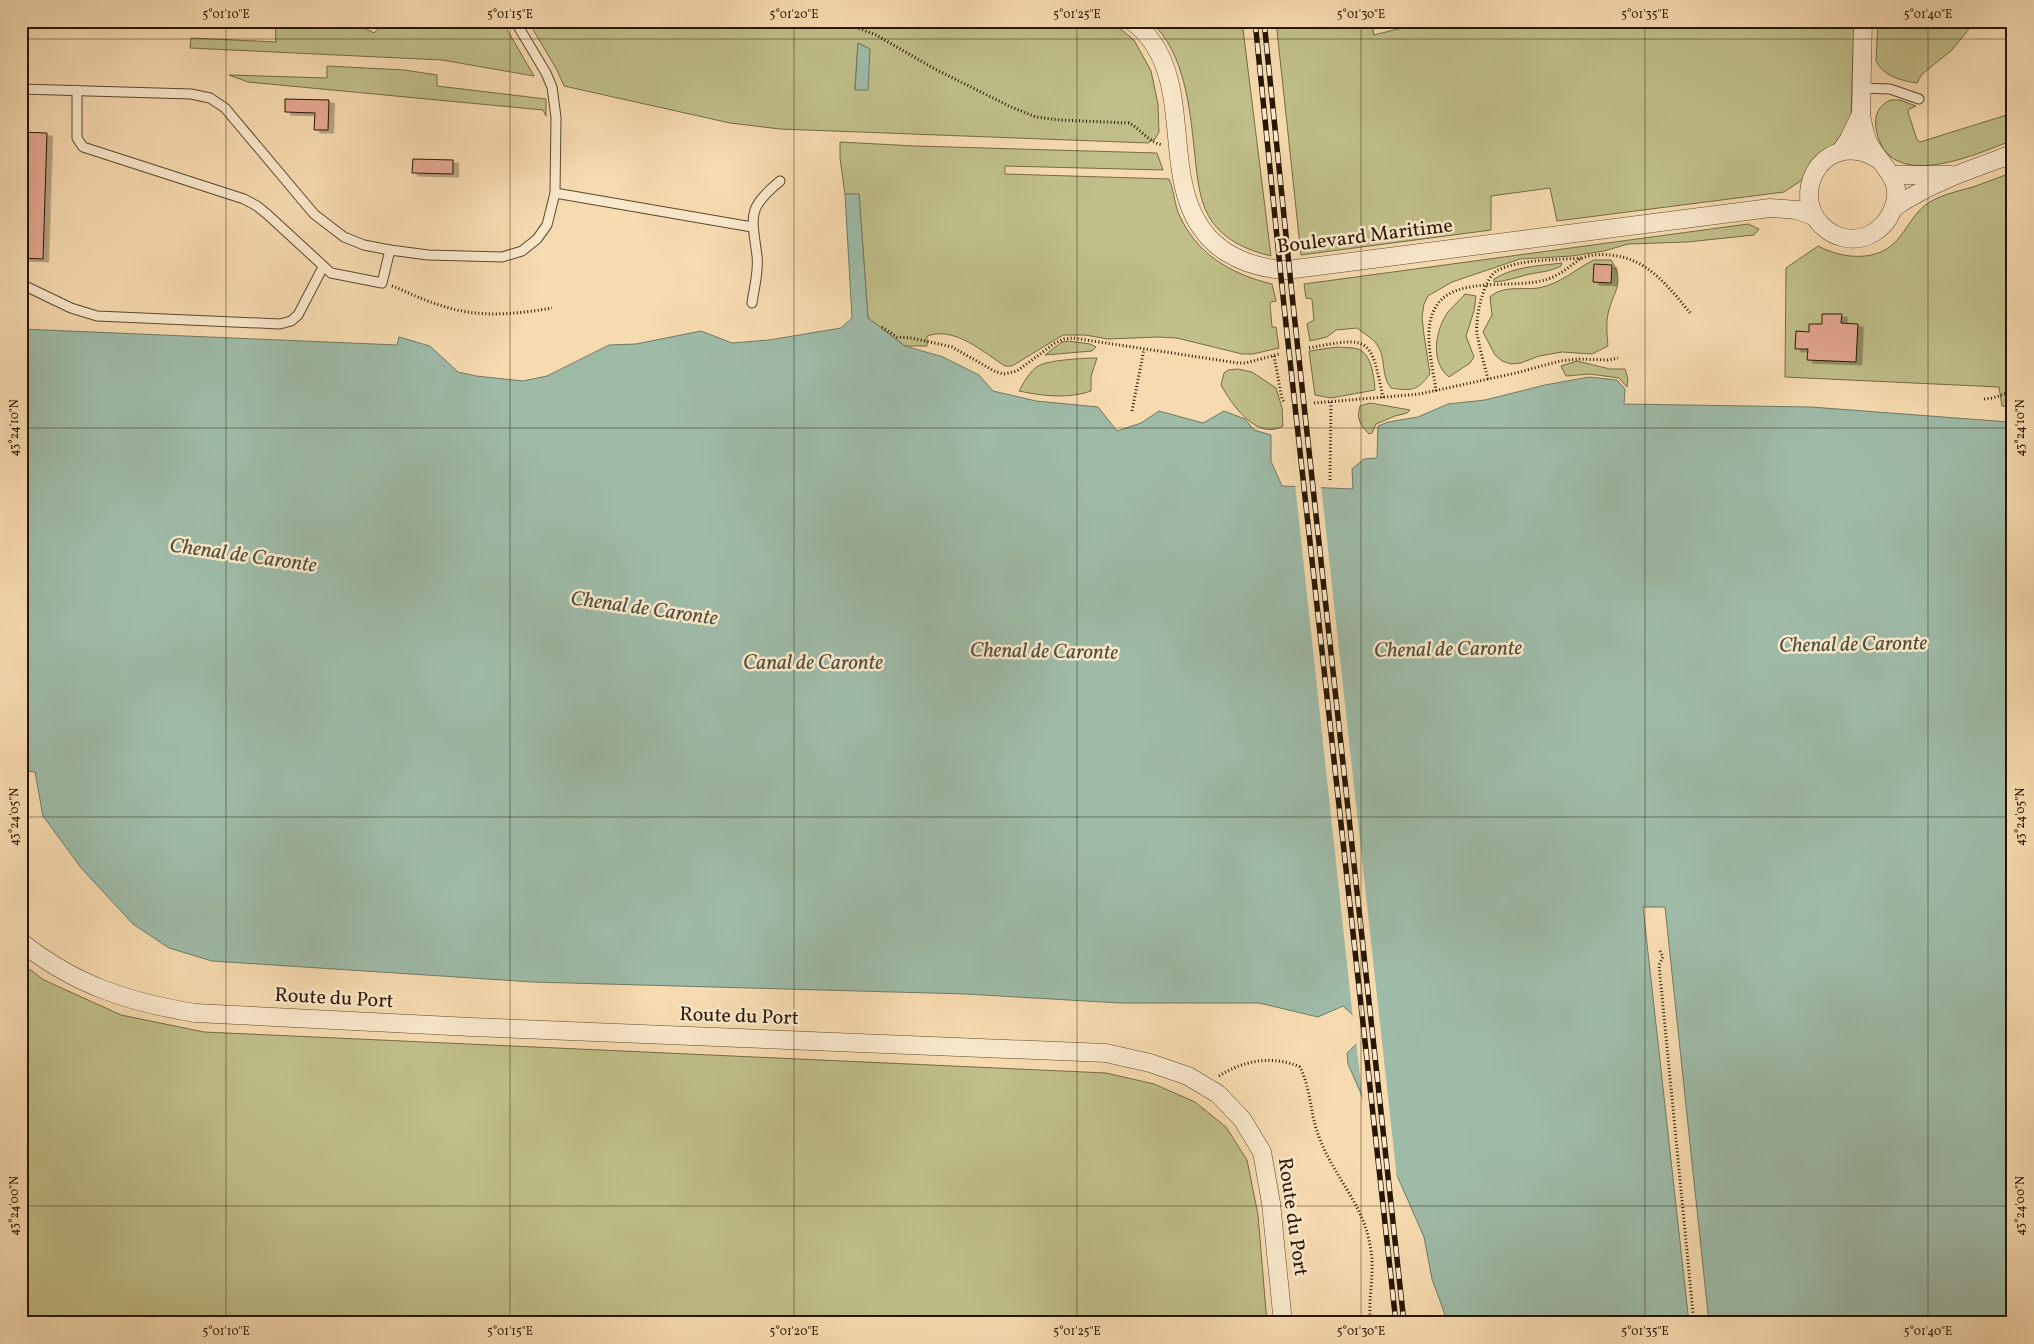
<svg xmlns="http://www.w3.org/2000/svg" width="2034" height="1344" font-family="Vollkorn,serif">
	<defs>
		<filter id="shadow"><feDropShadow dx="5.5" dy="3" stdDeviation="0" flood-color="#0004"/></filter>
	</defs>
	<rect width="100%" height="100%" fill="#f7dbb0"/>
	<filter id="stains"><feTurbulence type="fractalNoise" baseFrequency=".004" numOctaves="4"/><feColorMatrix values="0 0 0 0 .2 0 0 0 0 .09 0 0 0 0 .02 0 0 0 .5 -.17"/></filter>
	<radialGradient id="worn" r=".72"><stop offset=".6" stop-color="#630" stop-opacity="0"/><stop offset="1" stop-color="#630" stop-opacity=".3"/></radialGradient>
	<g fill="#c0bf89" stroke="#746a44" fill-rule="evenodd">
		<path d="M275,21H351L374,33L386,21H502L534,76L442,60L190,48L191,38L276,42Z"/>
		<path d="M528,21H1111L1134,40L1151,71L1158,104L1159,132L1155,139L1148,143L780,129L730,123L564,86L557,70ZM858,43L870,49L856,90L855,89Z"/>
		<path d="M1150,21H1242L1271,256C1246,250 1221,239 1208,215C1199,198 1197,176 1195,156C1190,111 1186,53 1150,21Z"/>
		<path d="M1276,21H1371L1374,35L1430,21H1854L1851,116L1839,140L1821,156L1802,180L1784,192L1557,221L1550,188L1491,196V230L1301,255Z"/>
		<path d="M1878,21H1964L1968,26L1969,29L1951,51L1922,74L1917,83C1902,81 1883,76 1876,61Z"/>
		<path d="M327,66L404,70L437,75V86L546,99V116L543,110L248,82L229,75L327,78Z"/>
		<path d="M1890,100H1900L1916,106L1909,109L1908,112L1917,140L1920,142L2013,113V140C1975,155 1886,195 1876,128C1874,114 1879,106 1890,100Z"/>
		<path d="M840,142L915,146L1157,153L1163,170L1005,166V174L1169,179C1174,190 1174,201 1178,212C1195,253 1230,274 1272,284L1276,301L1271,302L1270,304L1272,327H1276L1279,348L1253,354H1242L1177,338L1158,337L1108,339L1085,335H1063L1012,366H1005C983,352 955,326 927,336V346H905L868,318L859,195L845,194L840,158Z"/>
		<path d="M2013,172V407L2002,406L1999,387L1785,377L1786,268L1818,246C1843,259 1878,263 1898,239C1909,226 1915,211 1930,202C1943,194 1959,191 1973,187C1987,182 2000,177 2013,172Z"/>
		<path d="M1748,224L1759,229L1754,235L1687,242L1628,244L1604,251L1572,256L1520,259L1452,282L1428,296L1424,304L1422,317L1424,335L1430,374C1417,391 1412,391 1391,388C1380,375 1387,357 1376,343C1371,337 1363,333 1357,328L1336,330L1327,337L1310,341L1307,324L1314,320L1312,299L1306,298L1304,284Z"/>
		<path d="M1594,260H1611C1626,283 1613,291 1608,314C1606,324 1607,335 1608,346L1592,354L1562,352L1539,356L1521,363L1511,364L1502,361L1495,355L1483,332L1492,315L1490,297C1503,285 1522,290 1538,288C1561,284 1575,269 1594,260Z"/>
		<path d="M1562,263L1561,266C1550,272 1538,272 1526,275C1515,278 1506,281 1494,282V279C1515,266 1539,266 1562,263Z"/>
		<path d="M1465,294L1476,296L1474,311L1466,336L1474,357L1470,363L1449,377C1430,362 1435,330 1448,312C1453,306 1460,300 1465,294Z"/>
		<path d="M1068,341L1090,344L1096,347L1092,351L1045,355L1062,342Z"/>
		<path d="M1337,347C1344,348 1352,347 1358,349C1372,354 1374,378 1375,390L1331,398L1315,395L1309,351Z"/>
		<path d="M1097,358L1091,376V391C1068,399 1043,396 1019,391C1024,382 1030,371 1038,366C1048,360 1084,358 1097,358Z"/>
		<path d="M1577,361L1610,369H1625L1628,379L1627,387L1619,378L1590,374L1566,376L1561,366Z"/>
		<path d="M1238,369L1252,372L1276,388L1282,408L1283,426C1257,441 1232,405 1221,385L1224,373L1228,370Z"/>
		<path d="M1370,403L1410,410L1407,413L1395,416L1376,424L1372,433L1369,434C1360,424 1356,419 1360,406Z"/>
		<path d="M21,963L44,980L121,1015L204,1032L1106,1073L1154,1084L1195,1102L1226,1127L1247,1160L1258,1215L1267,1323H21Z"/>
	</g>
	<g fill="#9ebba8" stroke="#6f7965">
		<path d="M858,43L870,49L868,90H855Z"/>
		<path d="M845,194H859L868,318L905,346L943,357L979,375L993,391L1036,401L1098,407L1117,431L1141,423L1159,411L1203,423L1224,411L1245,419L1254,430L1271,435V461L1282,486L1353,489L1352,469L1364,459L1377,458L1378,426L1388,422L1418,417L1448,404L1485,400L1545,385L1589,377L1617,380L1625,389L1624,404L1811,407L2009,422V408L2013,407V1323H1709L1665,907H1643L1689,1323H1448L1432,1279L1424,1237L1348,1064L1347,1053L1365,1036L1356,1018L1343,1006L1318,1017L1259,1003H1120L966,994L533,982L212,961L169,948L133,924L82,869L43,816L35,772L21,770V329L397,345L399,337L430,346L458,372L476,376L523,381L547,376L609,345L636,344L701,331L732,343L769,340L841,328L852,318Z"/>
	</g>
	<path fill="#f7dbb0" d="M1295,484L1321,485L1397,1179L1363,1102L1356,1041L1362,1036L1353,1019Z"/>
	<g fill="#e4a891" stroke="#281600" filter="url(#shadow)">
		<path d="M285,99L329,100L328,130H314L315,113L285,112Z"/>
		<path d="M21,132L47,133L43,259L21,258Z"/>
		<path d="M413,159L453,160V174L412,173Z"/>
		<path d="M1594,264L1612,265L1611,283L1593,282Z"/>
		<path d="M1822,314H1842L1841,323L1858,324L1856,362L1807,360L1808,349H1795L1796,331L1809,332V324H1822Z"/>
	</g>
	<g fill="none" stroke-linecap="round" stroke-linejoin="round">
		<g stroke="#5c472c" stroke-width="11">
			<g id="service">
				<path d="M1862,88L1890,89L1919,99"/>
				<path d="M21,89L191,94L210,98L225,108L314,214L344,237L364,245L390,250L428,255L502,257L522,251L537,239L547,225L555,193L556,117L552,87L546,73L515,21"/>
				<path d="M77,90V138L83,147L244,199L257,206L268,215L331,273L382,283L390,250"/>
				<path d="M555,193L752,227"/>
				<path d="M21,284L71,308L97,316L280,324L291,321L298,315L323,267"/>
				<path d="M752,303C754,288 759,271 757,256C752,216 746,209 780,181"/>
			</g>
		</g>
		<g stroke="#5c472c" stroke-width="19">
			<g id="minor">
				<path d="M1132,21C1207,77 1146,200 1226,252C1245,264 1264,269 1287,270L1770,208L1797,210L1815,217"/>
				<path d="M1863,21L1861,114C1863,125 1864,136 1870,146C1886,172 1908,183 1889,217C1883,227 1872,236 1860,238C1849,240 1836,237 1827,230C1791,204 1813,144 1858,151C1867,152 1875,157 1882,162"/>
				<path d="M1840,152L1849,139L1861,114"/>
				<path d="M1892,175H1951"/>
				<path d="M1895,207C1931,182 1972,169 2013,154"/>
				<path d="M21,942C75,985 128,1002 195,1013L471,1027L1106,1053L1150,1063L1188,1076L1218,1094L1242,1119L1262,1152L1271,1203L1283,1323"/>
			</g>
		</g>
		<g stroke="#281600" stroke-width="3" stroke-dasharray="1 2.5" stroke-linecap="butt">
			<path d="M832,21L858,28L876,35L935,69L1011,107L1036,117L1060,120L1129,123C1141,129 1149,143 1163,145"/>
			<path d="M392,286C410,293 427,302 446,307C480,318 517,314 552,308"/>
			<path d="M882,327L897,337L912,338L952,347L996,372L1004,374L1017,371L1055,343L1064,339L1073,338L1238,363H1246L1279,354"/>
			<path d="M1309,348C1370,336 1371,337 1383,398"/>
			<path d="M1274,356L1282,399L1285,403"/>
			<path d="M1488,379C1484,364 1480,349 1477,334C1475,319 1483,278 1498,270C1521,259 1557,260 1582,258"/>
			<path d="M1436,391C1433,365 1421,328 1437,305C1457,275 1517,290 1548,279C1560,275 1570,266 1580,259C1591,253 1610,254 1622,257C1652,264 1672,291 1691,314"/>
			<path d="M1984,399L1993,398L2013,391"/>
			<path d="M1314,403L1420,394L1516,373L1560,361L1578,359L1608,360L1618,358"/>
			<path d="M1132,411L1144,349"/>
			<path d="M1330,480L1331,402"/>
			<path d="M1660,951L1663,957L1659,965L1694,1323"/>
			<path d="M1219,1076C1244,1060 1273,1055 1300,1067C1311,1089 1310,1114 1319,1137C1331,1170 1357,1198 1367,1232C1370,1243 1373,1258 1372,1270C1372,1288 1368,1304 1371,1323"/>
		</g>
		<use href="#service" stroke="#fae8cc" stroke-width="9"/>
		<use href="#minor" stroke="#fae8cc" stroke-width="18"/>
		<g stroke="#281600" stroke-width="5.5">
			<g id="rail">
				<path d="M1255,21L1284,306L1396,1323"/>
				<path d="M1264,21L1293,304L1404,1323"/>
			</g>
		</g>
		<use href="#rail" stroke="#fae8cc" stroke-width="4" stroke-dasharray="11" stroke-linecap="butt"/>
	</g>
	<path fill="none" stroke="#281600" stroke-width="1" stroke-opacity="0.45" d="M226,21V1323M510,21V1323M794,21V1323M1077,21V1323M1361,21V1323M1645,21V1323M1928,21V1323M21,39H2013M21,428H2013M21,817H2013M21,1206H2013"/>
	<g text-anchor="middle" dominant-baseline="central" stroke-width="5" stroke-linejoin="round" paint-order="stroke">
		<g font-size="20" fill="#281600" stroke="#fae8cc">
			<text transform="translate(1365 237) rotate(-7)">Boulevard Maritime</text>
			<text transform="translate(334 999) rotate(3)">Route du Port</text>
			<text transform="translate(739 1017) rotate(2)">Route du Port</text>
			<text transform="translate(1292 1217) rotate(82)">Route du Port</text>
		</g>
		<g font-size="21" font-style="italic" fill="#51503b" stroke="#fae8cc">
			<text transform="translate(243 556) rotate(8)">Chenal de Caronte</text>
			<text transform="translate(644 609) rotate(8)">Chenal de Caronte</text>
			<text transform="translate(1853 645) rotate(-1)">Chenal de Caronte</text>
			<text transform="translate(1448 650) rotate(-1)">Chenal de Caronte</text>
			<text transform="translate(1044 652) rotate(1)">Chenal de Caronte</text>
			<text x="813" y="663">Canal de Caronte</text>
		</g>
	</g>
	<rect width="2034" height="1344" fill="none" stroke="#f7dbb0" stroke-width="55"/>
	<rect x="28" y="28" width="1978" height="1288" fill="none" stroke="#281600" stroke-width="2"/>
	<g font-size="12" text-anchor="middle" fill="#281600">
		<text x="226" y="18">5°01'10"E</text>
		<text x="510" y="18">5°01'15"E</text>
		<text x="794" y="18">5°01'20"E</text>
		<text x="1077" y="18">5°01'25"E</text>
		<text x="1361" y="18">5°01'30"E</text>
		<text x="1645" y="18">5°01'35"E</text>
		<text x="1928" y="18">5°01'40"E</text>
		<text transform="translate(14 428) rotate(-90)" y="4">43°24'10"N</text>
		<text transform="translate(2020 428) rotate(-90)" y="4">43°24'10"N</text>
		<text transform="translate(14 817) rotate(-90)" y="4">43°24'05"N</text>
		<text transform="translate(2020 817) rotate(-90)" y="4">43°24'05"N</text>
		<text transform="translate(14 1206) rotate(-90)" y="4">43°24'00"N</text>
		<text transform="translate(2020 1206) rotate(-90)" y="4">43°24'00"N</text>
		<text x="226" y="1335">5°01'10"E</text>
		<text x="510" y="1335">5°01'15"E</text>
		<text x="794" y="1335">5°01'20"E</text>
		<text x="1077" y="1335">5°01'25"E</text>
		<text x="1361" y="1335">5°01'30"E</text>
		<text x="1645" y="1335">5°01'35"E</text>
		<text x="1928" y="1335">5°01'40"E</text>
	</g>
	<rect width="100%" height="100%" filter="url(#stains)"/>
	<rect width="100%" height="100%" fill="url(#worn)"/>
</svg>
